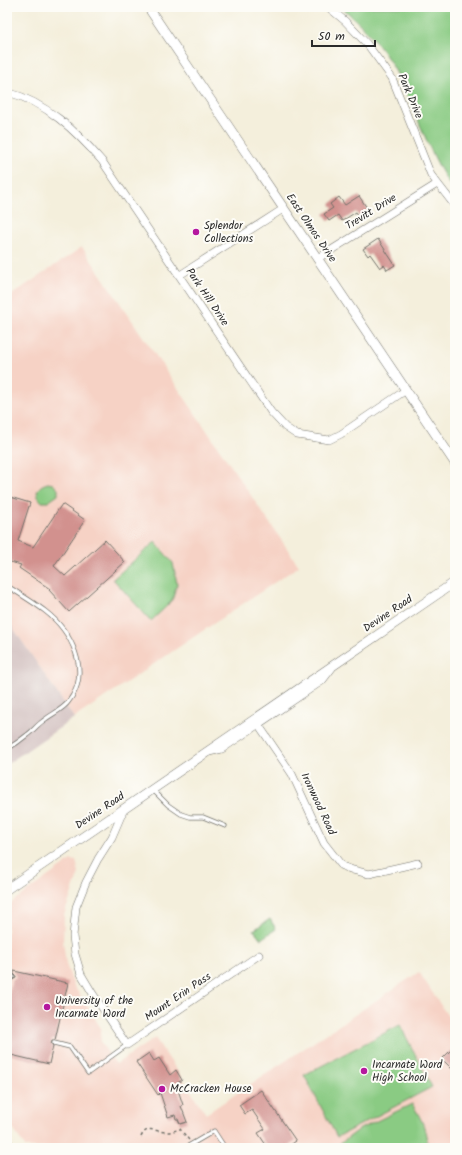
<svg xmlns="http://www.w3.org/2000/svg" width="462" height="1155" font-family="Kalam,sans-serif">
	<rect width="100%" height="100%" fill="#fdfcf7"/>
	<filter id="ink" filterUnits="userSpaceOnUse"><feTurbulence type="fractalNoise" baseFrequency=".025" numOctaves="2"/><feDisplacementMap in="SourceGraphic" scale="8" xChannelSelector="R" yChannelSelector="G"/><feConvolveMatrix kernelMatrix="1 2 1 2 8 2 1 2 1" color-interpolation-filters="sRGB"/></filter>
	<filter id="wash" filterUnits="userSpaceOnUse"><feTurbulence type="fractalNoise" baseFrequency=".012" numOctaves="4" result="noise"/><feDisplacementMap in="SourceGraphic" scale="16" xChannelSelector="R" yChannelSelector="G"/><feGaussianBlur stdDeviation="0.9" result="paint"/><feColorMatrix in="noise" values="0 0 0 0 0 0 0 0 0 0 0 0 0 0 0 0 0 1.4 0 .05"/><feComposite in="paint" operator="in"/></filter>
	<g filter="url(#wash)">
		<rect width="100%" height="100%" fill="#f4efdc"/>
		<g fill="#f6d2c5">
			<path d="M82,247L299,566L74,718L7,619V298Z"/>
			<path d="M71,860L76,861L79,873L64,915L63,941L66,964L74,986L101,1028L100,1033L101,1043L116,1064L155,1038L206,1114L419,972L455,1027V1148H26L7,1120V906Z"/>
		</g>
		<path fill="#d1bfbf" d="M7,619L74,718L7,764Z"/>
		<g fill="#8acb83" stroke="#5a7b57">
			<path d="M341,7H455V193C432,160 420,122 403,86C389,55 367,28 341,7Z"/>
			<path d="M48,483L53,484L58,489V495L48,502H42C34,494 36,486 48,483Z"/>
			<path d="M155,542L173,563L177,584L172,601L151,621L113,579Z"/>
			<path d="M270,919L276,929L261,939L254,930Z"/>
			<path d="M400,1025L432,1087L337,1137L304,1075Z"/>
			<path d="M412,1104C422,1119 427,1130 427,1148H338L337,1146L360,1129Z"/>
		</g>
		<g id="blocks">
			<g fill="#d2918e">
				<path d="M359,196L369,211L360,218L356,212L342,221L338,215L329,221L324,214L333,208L330,204L339,197L345,205Z"/>
				<path d="M378,239L395,265L387,270L384,265L380,268L370,254L368,256L363,249Z"/>
				<path d="M7,496L30,503L18,541L33,547L62,504L85,520L54,566L65,576L105,540L125,562L69,612L49,590L50,589L19,568L21,565L7,561Z"/>
				<path d="M14,971L68,983L55,1040H52L51,1043L53,1046L49,1064L7,1054V1002L12,980L16,978V976L14,974Z"/>
				<path d="M455,1046V1072L442,1059Z"/>
				<path d="M149,1053L154,1061L159,1058L170,1075L176,1070L182,1080L176,1084L183,1105L181,1106L187,1122L180,1124L178,1119H176L175,1115L168,1117L160,1093L158,1095L136,1062Z"/>
				<path d="M261,1090L296,1141L286,1148H268L258,1133L265,1129L252,1110L245,1114L239,1105Z"/>
			</g>
		</g>
	</g>
	<g filter="url(#ink)">
		<use href="#blocks" fill-opacity="0" stroke="#717069" stroke-width="1"/>
		<g fill="none" stroke-linecap="round" stroke-linejoin="round">
			<g stroke="#717069" stroke-width="5">
				<g id="service">
					<path d="M7,586C20,594 33,602 45,611C71,631 92,671 69,701C63,710 51,714 43,721C37,725 33,731 27,735C21,740 14,745 7,749"/>
					<path d="M153,790L168,805L181,814L190,817H203L225,826"/>
					<path d="M7,976L13,977"/>
					<path d="M54,1043L70,1047L88,1073L127,1045"/>
					<path d="M185,1148L214,1131L225,1148"/>
				</g>
			</g>
			<g stroke="#717069" stroke-width="8">
				<g id="minor">
					<path d="M328,7L345,21L367,44L392,78L431,175L455,206"/>
					<path d="M7,69V99"/>
					<path d="M7,92C46,102 76,131 102,161L271,412L285,427L297,435L329,440L341,434L406,390"/>
					<path d="M317,259L437,184"/>
					<path d="M180,275L283,209"/>
					<path d="M258,724L292,774L324,843L342,866L353,870L369,874L418,863"/>
					<path d="M209,752L222,749L322,681L332,668"/>
					<path d="M124,809L112,837L98,859L86,882L76,907L73,936L75,954L81,974L93,994L127,1045L259,955"/>
				</g>
			</g>
			<g stroke="#717069" stroke-width="10">
				<g id="tertiary">
					<path d="M148,7L455,463"/>
					<path d="M7,889L455,582"/>
				</g>
			</g>
			<g stroke="#717069" stroke-width="12">
				<path id="secondary" d="M7,1144L10,1148"/>
			</g>
			<path stroke="#717069" stroke-width="1.5" stroke-dasharray="3 3" stroke-linecap="butt" d="M141,1137C147,1124 156,1132 167,1132C172,1132 176,1130 180,1129L189,1140"/>
			<use href="#service" stroke="#fff" stroke-width="3.5"/>
			<use href="#minor" stroke="#fff" stroke-width="7"/>
			<use href="#tertiary" stroke="#fff" stroke-width="9"/>
			<use href="#secondary" stroke="#f8e8c3" stroke-width="10"/>
		</g>
	</g>
	<g fill="#b5179e" stroke="#fdfcf7" stroke-width="1.5">
		<circle cx="196" cy="232" r="4"/>
		<circle cx="47" cy="1007" r="4"/>
		<circle cx="364" cy="1071" r="4"/>
		<circle cx="162" cy="1089" r="4"/>
	</g>
	<g text-anchor="middle" dominant-baseline="central" stroke-width="4" stroke-linejoin="round" paint-order="stroke">
		<g font-size="11" fill="#2b2b2b" stroke="#fdfcf7">
			<text transform="translate(410 96) rotate(67)">Park Drive</text>
			<text transform="translate(371 212) rotate(-32)">Trevitt Drive</text>
			<text transform="translate(311 228) rotate(56)">East Olmos Drive</text>
			<text transform="translate(207 297) rotate(56)">Park Hill Drive</text>
			<text transform="translate(388 614) rotate(-34)">Devine Road</text>
			<text transform="translate(318 804) rotate(65)">Ironwood Road</text>
			<text transform="translate(100 811) rotate(-34)">Devine Road</text>
			<text transform="translate(178 997) rotate(-34)">Mount Erin Pass</text>
		</g>
		<g font-size="11" fill="#2b2b2b" stroke="#fdfcf7" text-anchor="start">
			<text x="204" y="226">Splendor<tspan x="204" dy="13">Collections</tspan></text>
			<text x="55" y="1001">University of the<tspan x="55" dy="13">Incarnate Word</tspan></text>
			<text x="372" y="1065">Incarnate Word<tspan x="372" dy="13">High School</tspan></text>
			<text x="170" y="1089">McCracken House</text>
		</g>
	</g>
	<rect width="462" height="1155" fill="none" stroke="#fdfcf7" stroke-width="24"/>
	<path d="M312 40v6h63v-6" fill="none" stroke="#2b2b2b" stroke-width="2"/>
	<text x="318" y="40" font-size="12" fill="#2b2b2b" stroke="#fdfcf7" stroke-width="3" paint-order="stroke">50 m</text>
</svg>
